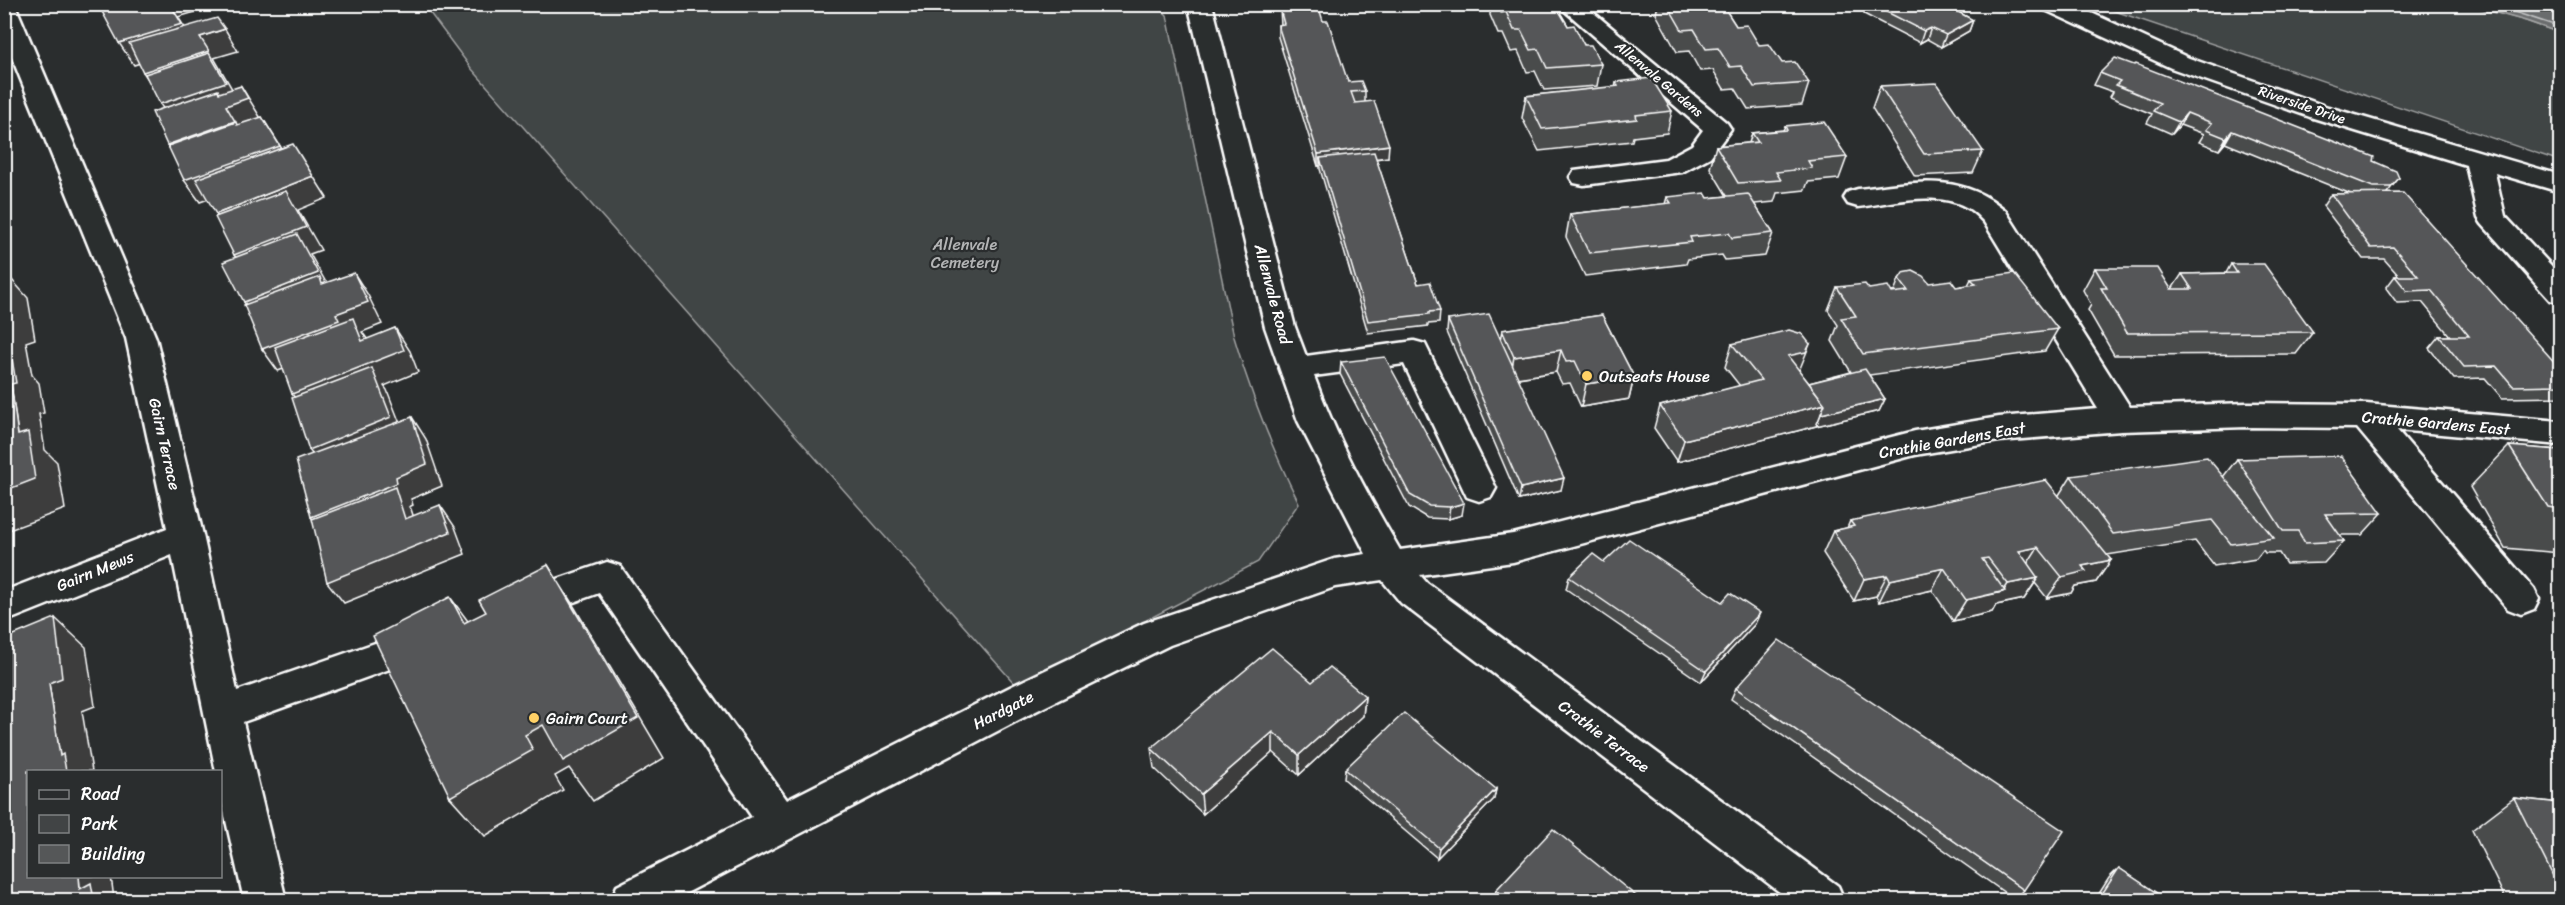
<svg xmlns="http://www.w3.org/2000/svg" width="2565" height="905" font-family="Sriracha,sans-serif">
	<rect width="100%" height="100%" fill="#2a2d2e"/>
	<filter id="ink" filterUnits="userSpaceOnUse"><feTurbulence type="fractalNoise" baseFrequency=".0167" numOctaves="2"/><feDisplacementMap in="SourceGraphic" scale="12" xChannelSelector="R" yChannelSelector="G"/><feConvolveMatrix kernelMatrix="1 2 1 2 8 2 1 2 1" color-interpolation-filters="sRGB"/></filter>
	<g filter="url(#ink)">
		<g fill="#414445" stroke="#a0a2a2" stroke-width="1.5">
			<path d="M2467,4L2526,21L2560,33V161L2097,5Z"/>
			<path d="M424,5H1157L1167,15L1234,337C1251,395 1272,449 1299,503L1258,562L1139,624L1015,684L471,68Z"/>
		</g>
		<path fill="#6a6c6d" stroke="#a6a7a7" stroke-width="1.5" d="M2467,5H2560V33L2526,21Z"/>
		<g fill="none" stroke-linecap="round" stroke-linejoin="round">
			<path stroke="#c3c4c5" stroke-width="1.5" d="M2490,4L2560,27"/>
			<g stroke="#fff" stroke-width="5">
				<g id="minor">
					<path d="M4,4H14L16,7L156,338L203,535L237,691L424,626L437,630L442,641L437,652L243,722L286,900H244L220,794V772H216L172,555L4,622V591L167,528L126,338L4,38Z"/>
					<path d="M1188,4H1212L1295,327L1306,356L1414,341L1425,344L1496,488L1491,497L1479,501L1467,497L1404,364L1314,376C1336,437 1367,494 1400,550L1513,534L1915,431L1999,417L2098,409L1984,222C1979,217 1973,210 1966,207C1935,190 1891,203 1858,207L1848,204L1844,198L1848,192L1858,189C1913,183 1959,171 2005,210L2130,407L2247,403L2366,404L2560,421V445L2397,430L2534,589L2539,599L2534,609L2521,614L2508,609L2357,428L2247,427L2121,431L1999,441L1915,455L1513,562L1420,575L1427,583L1838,886L1844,900H1790L1401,603L1382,580L1335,587L1170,645L1036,711L673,900H611L617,886L752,817L599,593L521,621L508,616L503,606L508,596L607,562L620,566L787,800L1010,687L1144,623L1334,559L1366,554L1298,421L1265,327Z"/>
					<path d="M1557,4H1583L1727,123L1731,129L1710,157L1682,172L1584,185L1574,183L1570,177L1574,171L1666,159L1692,145L1703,130Z"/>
					<path d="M2040,4H2072L2189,58L2328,107L2560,175V192L2495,173L2505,216L2560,275V303L2550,300L2482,224L2478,218L2466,165L2310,117L2171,68L2043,9Z"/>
				</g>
			</g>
			<use href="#minor" fill="#2a2d2e" fill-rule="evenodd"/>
		</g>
		<g fill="#494b4c" stroke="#fff" stroke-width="1.5">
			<path d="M1491,4H1555L1568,26L1601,64L1597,86L1544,90L1535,71L1527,72L1518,51L1511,52L1503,34H1498L1490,15Z"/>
			<path d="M1658,4H1722L1736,26L1782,63L1809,83L1802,105L1748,109L1735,88L1724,89L1713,70L1700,71L1689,51L1677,52L1656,14Z"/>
			<path d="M1867,4H1957L1962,14L1973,20L1969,31L1941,47L1927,39L1920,43L1864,14Z"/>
			<path d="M1280,9L1323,21L1348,82L1365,91V102L1388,157L1376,159L1418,284L1440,311L1439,323L1428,324V326L1368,333L1320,169V166H1318L1278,37V25H1281Z"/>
			<path d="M2100,73L2373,161L2399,178L2387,193L2558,366L2556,368L2560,374V396L2559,397L2502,398L2485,378L2454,379L2429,348L2439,336H2450L2422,302L2397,303L2386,288L2395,276H2399L2384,259H2363L2323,206L2331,194H2351L2225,143L2219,150L2199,142L2204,134L2180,125L2172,134L2147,123L2152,114L2110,97L2113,92L2094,85Z"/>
			<path d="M1616,82L1672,111L1667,133L1633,137L1632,141L1539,151L1522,118L1526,96L1615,87Z"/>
			<path d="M1880,86L1983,151L1973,173L1915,176L1872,108Z"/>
			<path d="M1785,126L1847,157L1839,179L1808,182L1805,190L1777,193L1774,202L1754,204L1773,233L1765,256L1725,260L1722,255L1688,259L1686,264L1585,276L1566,237L1570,214L1665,204L1667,197L1708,198L1727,196L1710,168L1716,146L1749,143L1752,133L1783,130Z"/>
			<path d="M2231,264L2313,332L2296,354L2114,355L2088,310L2091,305L2083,290L2095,268L2172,289L2182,274L2226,273Z"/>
			<path d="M1899,279L1956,287L1968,285L1971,279L2058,329L2045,351L1869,375L1885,399L1879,411L1816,426L1677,462L1654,428L1660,406L1740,386L1725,367L1732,344L1799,371L1809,383L1851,372L1832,341L1838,325L1828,310L1837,287L1869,289L1894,292Z"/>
			<path d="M1602,315L1634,377L1629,399L1581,407L1570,383L1562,384L1556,372L1518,378L1561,490L1519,500L1447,332L1448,320L1500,340L1502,330Z"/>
			<path d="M1341,362L1462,515L1448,519L1427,518L1409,507L1340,374Z"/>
			<path d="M2509,446L2560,450V553L2505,548L2470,487Z"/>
			<path d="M2237,459L2382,513L2362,535H2339L2344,541L2324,563L2286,564L2279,553H2265L2263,550L2256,559L2214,566L2195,541L2107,555L2111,560L2096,582L2075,586L2071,593L2047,598L2035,583L2024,599L1996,605L1992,612L1953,621L1932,590L1879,602L1876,596L1854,601L1823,553L1833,531L1847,528L1850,521L2059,495L2071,476L2223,477Z"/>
			<path d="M1604,562L1722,602L1755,624L1701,682L1566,589L1569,577Z"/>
			<path d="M1312,682L1365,696L1363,716L1299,775L1273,752L1203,814L1154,768L1151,748Z"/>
			<path d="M1736,688L2024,890L2015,900L1731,699Z"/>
			<path d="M1345,769L1496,789L1494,799L1437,858L1344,779Z"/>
			<path d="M2514,798L2560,803V900H2506L2472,830Z"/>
			<path d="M2119,868L2167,900H2095L2109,878Z"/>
			<path d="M1496,890L1641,900H1494Z"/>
		</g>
		<g fill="#3c3d3e" stroke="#fff" stroke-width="1.5">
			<path d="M170,4H199L202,10L178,17L196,45L134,65L119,43Z"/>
			<path d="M1973,20L1969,31L1941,47L1946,35Z"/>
			<path d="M1931,28L1927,39L1920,43L1924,31Z"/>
			<path d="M225,29L238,51L214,58L239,101L241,86L262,120L183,167L167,145L175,126L160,104L158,94L143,72L200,37Z"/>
			<path d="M2187,113L2180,125L2172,134L2179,122Z"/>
			<path d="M262,117L294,168L200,202L184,180Z"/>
			<path d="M2232,131L2225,143L2219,150L2226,138Z"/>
			<path d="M1389,145L1388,157L1322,165L1320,158V166H1318V154Z"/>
			<path d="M313,176L327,198L298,210L321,250L310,254L333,295L260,325L244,302L250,277L234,255L232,237L216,214Z"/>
			<path d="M4,271L28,298L35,339L26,342L32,375L39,383L44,413L39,414L45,450L57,462L65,509L4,532V491L18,435L11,384L4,351Z"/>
			<path d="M354,273L368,295L382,324L362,332L368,340L395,328L410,351L418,372L384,386L387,390L406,439L326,472L309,450V417L292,394L354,342L278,371L262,349L336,314Z"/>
			<path d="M1810,344L1801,366L1798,374L1788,356Z"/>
			<path d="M1561,350L1556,372L1510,379L1514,357Z"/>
			<path d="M1634,377L1629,399L1581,407L1586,384Z"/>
			<path d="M1885,399L1879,411L1816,426L1821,414Z"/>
			<path d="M1825,404L1816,426L1677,462L1684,440Z"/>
			<path d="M412,417L426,439L442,486L411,499L413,505L409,507L411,509L421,540L328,539L311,517L396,477Z"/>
			<path d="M1564,478L1561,490L1519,500L1521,488Z"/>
			<path d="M1464,503L1462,515L1448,519L1450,507Z"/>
			<path d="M440,505L455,527L465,554L344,603L327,582Z"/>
			<path d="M2038,547L2024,569L2019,551Z"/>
			<path d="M2111,560L2096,582L2075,586L2071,593L2047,598L2062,577L2082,566Z"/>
			<path d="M548,565L575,608L664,758L593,801L569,768L555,776L563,790L485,836L450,797L525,735Z"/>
			<path d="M1944,568L1932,590L1879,602L1890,580Z"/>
			<path d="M1887,575L1876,596L1854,601L1864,579Z"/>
			<path d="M2038,578L2024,599L1996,605L1992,612L1953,621L1966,600L2003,592L2008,584Z"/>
			<path d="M450,597L482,640L464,623Z"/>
			<path d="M1760,613L1755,624L1701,682L1706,671Z"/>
			<path d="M55,618L86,647L95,706L82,711L92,771H66L60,756L49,683Z"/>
			<path d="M1365,696L1363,716L1299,775V755Z"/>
			<path d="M1273,732V752L1203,814L1201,794Z"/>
			<path d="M1496,789L1494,799L1437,858L1439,848Z"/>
			<path d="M79,876H111L114,899L116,900H94L80,889Z"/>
		</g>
		<g fill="#555758" stroke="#fff" stroke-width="1.5">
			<path d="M98,4H170L182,24L119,43Z"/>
			<path d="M1497,4H1555L1568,26L1574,25L1584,45H1591L1601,64L1547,68L1538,49L1531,50L1521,30H1514L1506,12L1501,13Z"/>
			<path d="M1667,4H1722L1736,26L1747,25L1759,45L1769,44L1782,63L1795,62L1809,83L1754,87L1741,66L1730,67L1718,48L1706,49L1694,29L1682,30Z"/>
			<path d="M1871,4H1957L1964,8L1958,12L1973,20L1946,35L1931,28L1924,31Z"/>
			<path d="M1319,8L1323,21H1328L1348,82L1361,81L1365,91L1351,92L1355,103L1374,101L1389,145L1318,154L1278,25L1284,24L1280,9Z"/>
			<path d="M217,18L225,29L200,37L209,51L143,72L129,43Z"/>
			<path d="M209,53L226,82L160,104L145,74Z"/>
			<path d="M2115,58L2134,65L2136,64L2374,157L2373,161L2396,171L2399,178L2391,187H2373L2232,131L2226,138L2206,130L2212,123L2187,113L2179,122L2153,111L2160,103L2116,85L2120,81L2100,73Z"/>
			<path d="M1651,78L1672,111L1636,115L1637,119L1542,129L1526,96L1618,86L1616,82Z"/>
			<path d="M1936,83L1983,151L1924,154L1880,86Z"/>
			<path d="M241,86L248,98L226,106L235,121L167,145L152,112L218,90L219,93Z"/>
			<path d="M262,117L280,146L184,180L168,146L236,122L237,125Z"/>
			<path d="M1824,122L1847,157L1808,161L1812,168L1776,172L1781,180L1738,183L1716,146L1758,142L1752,133L1787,130L1785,126Z"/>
			<path d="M293,144L313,176L216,214L196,179Z"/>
			<path d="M1374,152L1418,284L1430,282L1440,311L1429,312V314L1368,321L1320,158Z"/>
			<path d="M286,191L306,227L234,255L215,217Z"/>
			<path d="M1705,193L1708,198L1748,194L1773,233L1732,238L1729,233L1690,237L1692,242L1589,253L1570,214L1671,203L1667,197Z"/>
			<path d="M2403,193L2558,366H2554L2560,374V385L2513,386L2496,366L2464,367L2439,336H2469L2431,290L2407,291L2395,276H2418L2393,247L2371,248L2331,194Z"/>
			<path d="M297,234L318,273L244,302L223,262Z"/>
			<path d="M2231,264H2264L2313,332L2127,333L2101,288H2107L2095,268H2158L2171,289H2192L2182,274L2237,273Z"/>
			<path d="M1913,271L1923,276L1929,283L1951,280L1956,287L1976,284L1971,279L2014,273L2058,329L1863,354L1841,318L1856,316L1837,287L1865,284L1869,289L1888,286L1892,293L1908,291L1899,279L1903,273Z"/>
			<path d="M354,273L368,302L336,314L339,320L262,349L244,305L320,277L322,284Z"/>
			<path d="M4,289L7,308L4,309Z"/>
			<path d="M1489,314L1564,478L1521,488L1448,320Z"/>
			<path d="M1602,315L1634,377L1586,384L1575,361L1566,362L1561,350L1514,357L1502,330Z"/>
			<path d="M353,318L362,341L395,328L404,350L292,394L275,347Z"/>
			<path d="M1789,330L1802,334L1810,344L1806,352L1788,356L1825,404L1684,440L1660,406L1761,380L1732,344Z"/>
			<path d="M4,351L5,355L11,353L16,383L11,384L18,435L28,432L35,479L4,491Z"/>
			<path d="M1385,357L1464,503L1450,507L1429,506L1410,495L1341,362Z"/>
			<path d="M372,368L391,417L309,450L292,398Z"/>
			<path d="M1865,369L1885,399L1821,414L1825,404L1809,383Z"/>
			<path d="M412,417L427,464L396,477L397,483L311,517L296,460Z"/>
			<path d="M2509,446L2560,450V509L2548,507Z"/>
			<path d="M2341,456L2382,513L2325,514L2344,541L2305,543L2298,531H2283L2237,459Z"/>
			<path d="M2207,457L2274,538L2231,544L2212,520L2113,534L2071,476Z"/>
			<path d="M2046,480L2111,560L2082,566L2086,571L2062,577L2038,547L2019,551L2038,578L2008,584L1988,558L1982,559L2005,591L1966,600L1944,568L1890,580L1887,575L1864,579L1833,531L1854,526L1850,521Z"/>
			<path d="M395,487L405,519L440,505L450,532L327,582L312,519Z"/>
			<path d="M1629,539L1722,602L1730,593L1760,613L1706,671L1569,577L1593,554L1604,562Z"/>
			<path d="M548,565L638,718L563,761L543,725L525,735L533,750L450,797L373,636L450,597L464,623L486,612L479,600Z"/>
			<path d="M55,618L62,678L49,683L60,756L63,754L66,771H28V876H79L80,889L91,883L94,900H4V639Z"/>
			<path d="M1779,640L2064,831L2024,890L1736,688Z"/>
			<path d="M1272,648L1312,682L1330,667L1365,696L1299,755L1273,732L1201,794L1151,748Z"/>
			<path d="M1404,713L1496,789L1439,848L1345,769Z"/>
			<path d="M2514,798L2560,803V890Z"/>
			<path d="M1553,829L1641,900H1508L1496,890Z"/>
			<path d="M2119,868L2167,900H2098Z"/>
		</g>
	</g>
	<g fill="#ffd166" stroke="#2a2d2e" stroke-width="2">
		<circle cx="1587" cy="376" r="6"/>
		<circle cx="534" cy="718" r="6"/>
	</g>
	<g text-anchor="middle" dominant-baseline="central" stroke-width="4.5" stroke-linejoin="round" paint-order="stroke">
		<g font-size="14" fill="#fff" stroke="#2a2d2e">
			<text transform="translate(1659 79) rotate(40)">Allenvale Gardens</text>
			<text transform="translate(2302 105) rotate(19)">Riverside Drive</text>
		</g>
		<g font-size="16" fill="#b3b4b5" stroke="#2a2d2e">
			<text x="965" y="244">Allenvale<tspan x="965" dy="18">Cemetery</tspan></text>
		</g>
		<g font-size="16" fill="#fff" stroke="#2a2d2e">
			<text transform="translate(1273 294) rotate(75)">Allenvale Road</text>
			<text transform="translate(2436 423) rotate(5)">Crathie Gardens East</text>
			<text transform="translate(1952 440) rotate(-10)">Crathie Gardens East</text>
			<text transform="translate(165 444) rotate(77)">Gairn Terrace</text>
			<text transform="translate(95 571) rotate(-22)">Gairn Mews</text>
			<text transform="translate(1003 710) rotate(-27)">Hardgate</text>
			<text transform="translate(1604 736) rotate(37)">Crathie Terrace</text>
		</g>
		<g font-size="16" fill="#fff" stroke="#2a2d2e" text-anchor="start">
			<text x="1599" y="376">Outseats House</text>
			<text x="546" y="718">Gairn Court</text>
		</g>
	</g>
	<rect width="2565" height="905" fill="none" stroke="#2a2d2e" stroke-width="24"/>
	<rect x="12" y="12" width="2541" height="881" fill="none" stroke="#fff" stroke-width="2" filter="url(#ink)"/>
	<rect x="27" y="770" width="195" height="108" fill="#2a2d2e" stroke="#7f8182" stroke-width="1.5"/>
	<rect x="39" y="790" width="30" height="9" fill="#2a2d2e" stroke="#7f8182" stroke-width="1.5"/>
	<text x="81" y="800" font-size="18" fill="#ffffff">Road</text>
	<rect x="39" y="815" width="30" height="18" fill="#414445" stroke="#7f8182" stroke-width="1.5"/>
	<text x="81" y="830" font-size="18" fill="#ffffff">Park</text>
	<rect x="39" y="845" width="30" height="18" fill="#555758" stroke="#7f8182" stroke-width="1.5"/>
	<text x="81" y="860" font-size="18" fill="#ffffff">Building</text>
</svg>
